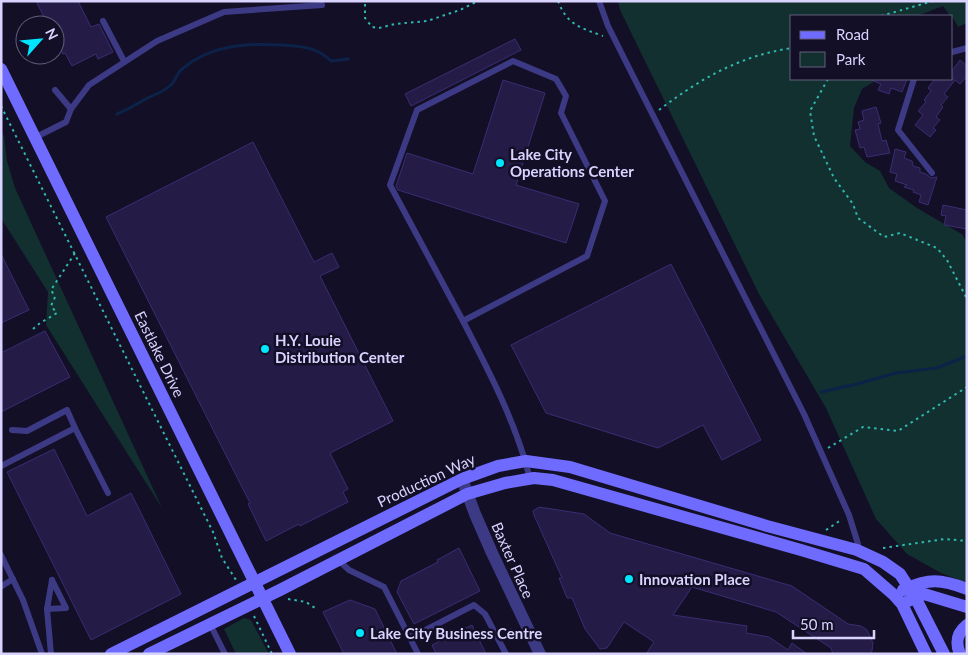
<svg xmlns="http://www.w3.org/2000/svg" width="968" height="655" font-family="Lato,sans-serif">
	<rect width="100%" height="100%" fill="#130f26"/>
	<g fill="#12302f">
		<path d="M618,1H967V23L958,27L952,16H950L943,6L917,16H792V79H878L862,89L854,108L850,146L865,162L880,171L889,188L917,208L963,235L967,244V583L941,573L907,554L876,519L826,408L759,294L620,10Z"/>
		<path d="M1,130L4,137L7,161L15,188L162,508L46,325L48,292L1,218Z"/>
		<path d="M244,618L251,620L269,654H236L224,629Z"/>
	</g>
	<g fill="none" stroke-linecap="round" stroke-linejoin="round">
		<g stroke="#0c2248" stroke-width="3">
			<path d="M117,114C127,110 135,105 144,100C153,95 164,92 171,85C176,80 177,73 182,69C210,45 246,43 281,45C300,46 317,47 331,61L348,59"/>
			<path d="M821,392L857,384L896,373L937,368L967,356"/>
		</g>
	</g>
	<g fill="#241b47" stroke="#3b2d73">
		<path d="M36,1H78L91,27L99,24L113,52L98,59L96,54L72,66L65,53L63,54L55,39V25H48Z"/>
		<path d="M515,39L521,50L411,106L405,94Z"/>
		<path d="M960,60L967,66V76L960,84L955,80L944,94L948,97L941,105L943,107L936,117L940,120L933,128L936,130L930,137L915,125L923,115L918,111L926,102L924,100L931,91L928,88L935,79H954L952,77V71Z"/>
		<path d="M869,79H907L902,92L891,88L889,94L878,90L881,84Z"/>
		<path d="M503,80L545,93L516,185L579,204L566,243L398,190L396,186L407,153L473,174Z"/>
		<path d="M876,107L881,123L878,124L882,141L886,140L890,153L867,157L864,147L860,148L855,130L860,129L858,122L864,120L862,111Z"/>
		<path d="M253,142L314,262L332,253L339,267L320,276L393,421L330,453L348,489L343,492L348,502L300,526L299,524L266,541L248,504L250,503L106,217Z"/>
		<path d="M895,149L906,152L904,158L912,161L913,166L920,168V172L926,174L931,178L937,177L928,205L919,202L921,195L913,192L914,190L904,187L907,185L895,181L897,174L890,172Z"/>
		<path d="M943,205L967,210V229L944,225L946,216L941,215Z"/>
		<path d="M1,254L29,310L1,323Z"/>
		<path d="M671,264L761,440L722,460L703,425L658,448L546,413L511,345Z"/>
		<path d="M45,331L70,377L1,412V353Z"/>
		<path d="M54,449L87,516L131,493L181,594L91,640L7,472Z"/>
		<path d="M539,507L584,514L610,533L792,586L848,624L861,626L867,630L873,643L872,651L870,654H833L831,648L776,612L692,587L673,615L747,626L746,633L769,637L788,650L792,643L807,654H646L654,642L624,622L607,648L600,649L585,629L572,598H567L559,578H562L534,515L533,511Z"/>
		<path d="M459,548L480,591L414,624L397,592L401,581L438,562L437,560Z"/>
		<path d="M350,600L375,609L397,654H344L323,612Z"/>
		<path d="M472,625L486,654H436L432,645Z"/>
	</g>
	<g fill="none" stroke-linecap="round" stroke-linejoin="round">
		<g stroke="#2fb8b0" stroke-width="2" stroke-dasharray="2.5 4" stroke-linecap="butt">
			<path d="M558,1C567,25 581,28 603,36"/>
			<path d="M365,4V18L372,27L379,28L395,24L427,21L460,10L478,1"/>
			<path d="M881,16L933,1"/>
			<path d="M828,79L810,111L814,136L834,178L853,204L858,218L884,237L900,233L937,248L947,260L967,299"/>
			<path d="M1,106L213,532L222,558L236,580"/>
			<path d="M659,110C700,79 739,56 792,48"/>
			<path d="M33,329L40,323L57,313L51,306L55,297L51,290L75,253"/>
			<path d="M828,448L863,427L898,431L967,387"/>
			<path d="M826,530L841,520"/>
			<path d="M883,548L945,539L967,541"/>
			<path d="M288,599L306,602L315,608"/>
			<path d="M254,616L272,654"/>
			<path d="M508,640L511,639L508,631L515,628"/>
		</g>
		<g stroke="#3d3a85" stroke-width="6">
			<path d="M599,1L608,26L625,60L804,414L849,515L858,544L857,550"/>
			<path d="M103,21L124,61"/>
			<path d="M952,52L967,48"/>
			<path d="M513,61L556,79L566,96L561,113L605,201L587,256L463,321L390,185L417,110Z"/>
			<path d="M914,79L898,130L932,173"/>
			<path d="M55,90L71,109"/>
			<path d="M36,137L66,122L71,109L89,85L157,41L224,12L322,5"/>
			<path d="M463,321C489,371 517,425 530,479"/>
			<path d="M12,430L27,431L67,410L75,428"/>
			<path d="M1,466L75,428L108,493"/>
			<path d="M1,555L23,600L42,654"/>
			<path d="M338,560L349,570L384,587L410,638L474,605L485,614L506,654"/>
			<path d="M2,586L13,579"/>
			<path d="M47,609L66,608L52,580"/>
			<path d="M210,624L225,654"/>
			<path d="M410,638L418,654"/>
			<path d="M51,654L47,609L52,580"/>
		</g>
		<path stroke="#3d3a85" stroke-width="12" d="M462,479L475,514L492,553L540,654"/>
		<g stroke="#6f6bff" stroke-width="12">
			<path d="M1,69L290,654"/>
			<path d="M903,590C929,578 941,579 967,589"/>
			<path d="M908,601L924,594L967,607"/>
			<path d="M111,654L462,479L498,466L526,461L570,467L767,526L857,550L883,562L900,574L915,597L944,654"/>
			<path d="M149,654L280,590L467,494L505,483L534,478L553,480L801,550L864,569L894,595L902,604L926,654"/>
			<path d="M960,654C955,642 957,633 967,625"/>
		</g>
	</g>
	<g fill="#00e5ff" stroke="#130f26" stroke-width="2">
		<circle cx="500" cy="163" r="5"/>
		<circle cx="265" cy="349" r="5"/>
		<circle cx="629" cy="579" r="5"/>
		<circle cx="360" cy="633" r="5"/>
	</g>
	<g text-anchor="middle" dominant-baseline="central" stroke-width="5" stroke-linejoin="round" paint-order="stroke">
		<g font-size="15" font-weight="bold" fill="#d9d4ff" stroke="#130f26" text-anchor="start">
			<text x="510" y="154">Lake City<tspan x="510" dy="17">Operations Center</tspan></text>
			<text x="275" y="340">H.Y. Louie<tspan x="275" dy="17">Distribution Center</tspan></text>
			<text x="639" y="579">Innovation Place</text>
			<text x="370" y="633">Lake City Business Centre</text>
		</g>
		<g font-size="15" fill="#d9d4ff" stroke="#130f26">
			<text transform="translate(160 354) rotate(64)">Eastlake Drive</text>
			<text transform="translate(426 480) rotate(-25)">Production Way</text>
			<text transform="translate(513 560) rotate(66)">Baxter Place</text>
		</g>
	</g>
	<rect width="968" height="655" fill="none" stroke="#d9d4ff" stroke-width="5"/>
	<rect x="790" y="15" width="162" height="65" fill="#130f26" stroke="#625e7d"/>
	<rect x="800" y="31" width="25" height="8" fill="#6f6bff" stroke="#625e7d"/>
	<text x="836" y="40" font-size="15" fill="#d9d4ff">Road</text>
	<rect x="800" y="52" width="25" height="15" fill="#12302f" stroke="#625e7d"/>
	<text x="836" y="65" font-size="15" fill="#d9d4ff">Park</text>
	<g transform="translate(40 40) rotate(63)"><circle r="24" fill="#130f26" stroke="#625e7d"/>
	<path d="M0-4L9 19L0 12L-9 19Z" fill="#00e5ff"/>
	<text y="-8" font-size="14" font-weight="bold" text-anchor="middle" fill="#d9d4ff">N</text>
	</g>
	<path d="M793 630v8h81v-8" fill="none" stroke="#d9d4ff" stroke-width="2.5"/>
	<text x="800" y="630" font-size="15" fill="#d9d4ff" stroke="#130f26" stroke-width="4" paint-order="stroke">50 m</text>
</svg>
